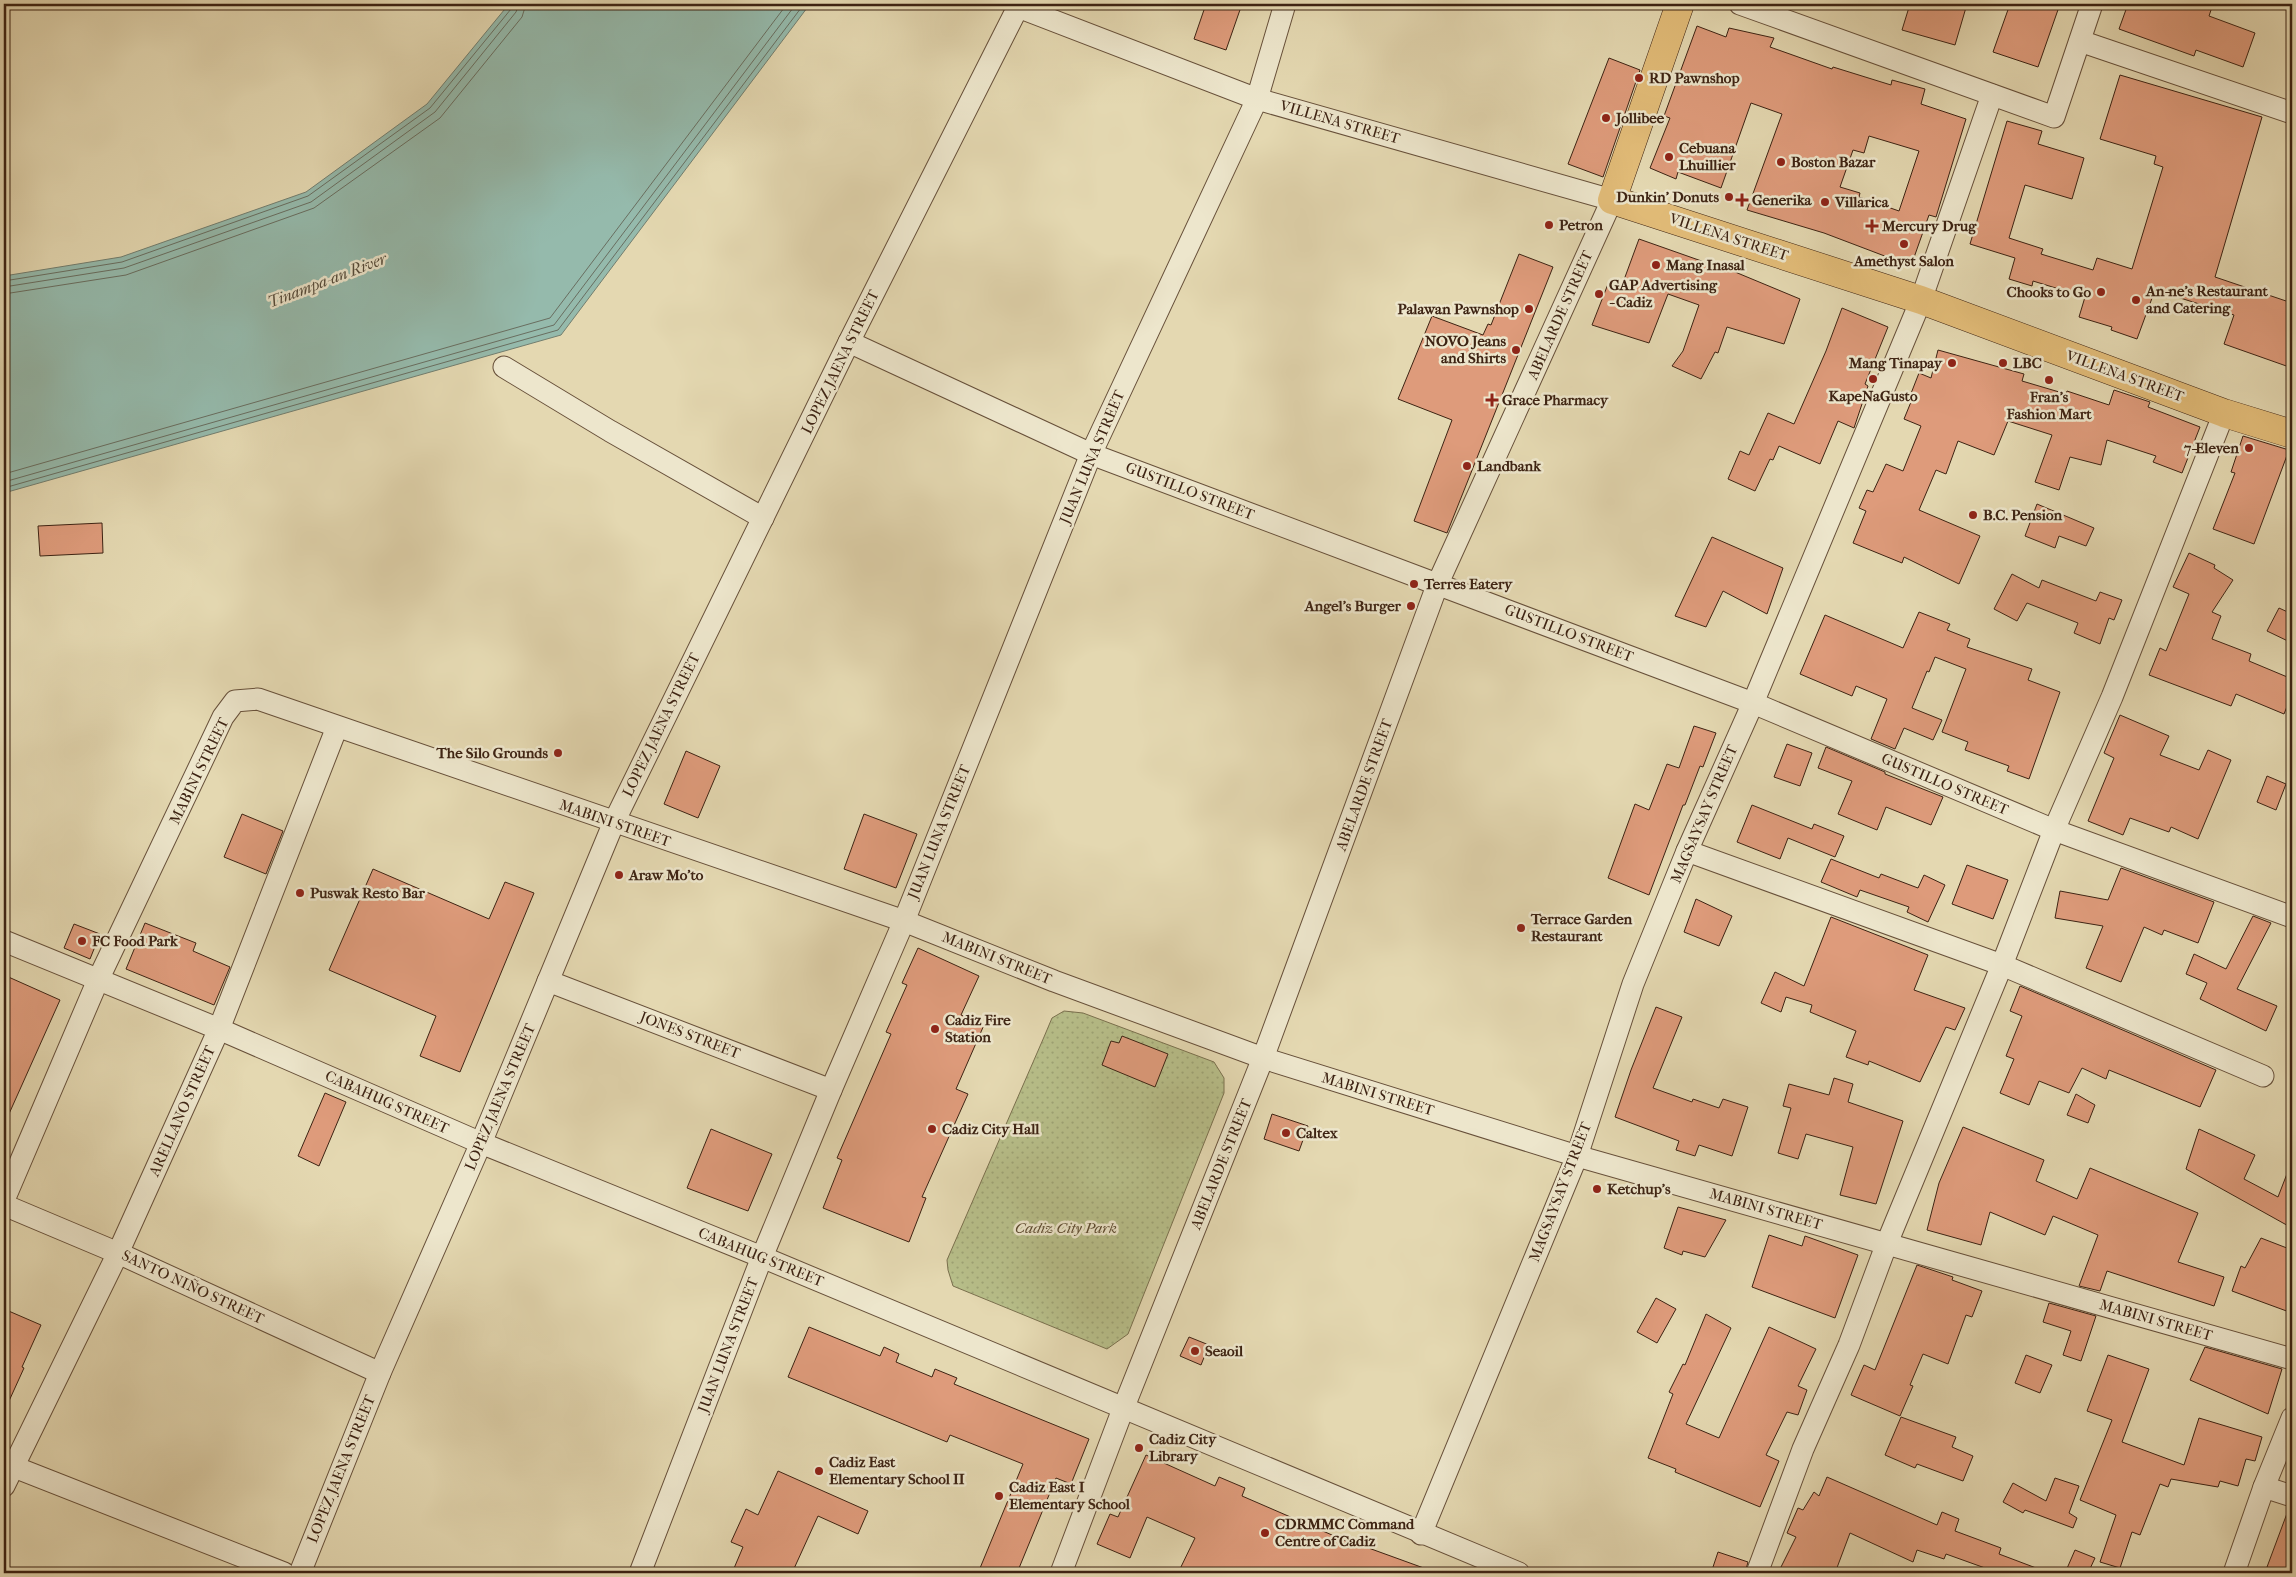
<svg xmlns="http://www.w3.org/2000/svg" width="2296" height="1577" font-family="'IM FELL French Canon',serif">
	<defs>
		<pattern id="park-dots" width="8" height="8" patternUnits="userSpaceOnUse" patternTransform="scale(1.25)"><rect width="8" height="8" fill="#b7be89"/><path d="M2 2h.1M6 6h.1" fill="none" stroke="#9ea375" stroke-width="1.8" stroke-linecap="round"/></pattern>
	</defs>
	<rect width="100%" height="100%" fill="#e4d8b1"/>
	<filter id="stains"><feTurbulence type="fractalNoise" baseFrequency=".004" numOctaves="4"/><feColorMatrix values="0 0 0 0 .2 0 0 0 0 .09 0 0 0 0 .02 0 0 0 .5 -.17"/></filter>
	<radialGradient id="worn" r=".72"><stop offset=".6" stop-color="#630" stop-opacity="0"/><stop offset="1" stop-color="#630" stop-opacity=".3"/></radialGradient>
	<path fill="url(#park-dots)" stroke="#7a704e" d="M1064,1011L1083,1013L1214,1062L1224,1078V1093L1128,1334L1107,1349L953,1286L948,1270L947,1260L1044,1037L1052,1018Z"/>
	<path fill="#95baac" stroke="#727e6f" d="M509,4H810L561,335L4,493V276L121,257L306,192L427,104Z"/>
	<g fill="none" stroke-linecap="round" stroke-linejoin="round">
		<g stroke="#696e60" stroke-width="1">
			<path d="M4,281L122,262L308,196L430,108L511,9L512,4"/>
			<path d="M4,287L124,268L311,202L435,112L516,12L519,4"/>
			<path d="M4,294L126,275L314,208L440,118L522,17L526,4"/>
			<path d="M4,474L550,318L787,4"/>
			<path d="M4,482L554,325L796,4"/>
			<path d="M4,488L558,330L804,4"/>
		</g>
	</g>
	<g fill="#de9b7b" stroke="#3d2313" fill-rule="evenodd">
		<path d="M1206,4H1242L1226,50L1194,39Z"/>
		<path d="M1910,4H1967L1955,45L1902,30Z"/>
		<path d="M2010,4H2060L2038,67L1993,52Z"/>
		<path d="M2128,4H2213L2209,16L2255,33L2243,67L2196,50L2194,56L2119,29Z"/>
		<path d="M1697,26L1726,37L1729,28L1774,38L1770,47L1832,69L1833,67L1891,85L1892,80L1925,89L1921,104L1966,119L1936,217L1929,215L1911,266L1824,233L1747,210L1782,114L1751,103L1721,188L1678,172L1676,179L1650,168L1670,118L1664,116ZM1869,136L1919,151L1899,211L1859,197L1860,193L1840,187L1853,150L1864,153Z"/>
		<path d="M1609,58L1640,70L1603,177L1568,164Z"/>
		<path d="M2120,75L2262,117L2215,277L2292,303V368L2224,344L2234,315L2155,290L2137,339L2111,330L2112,327L2079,317L2085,297L2033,281L2032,286L2009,279L2015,258L1970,244L2007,121L2042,131L2038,144L2084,158L2072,199L2025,185L2009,238L2043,249L2041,254L2093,270L2097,258L2132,269L2163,167L2154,164L2156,156L2100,139Z"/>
		<path d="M1639,239L1710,264L1711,262L1800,299L1784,344L1727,327L1718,353L1715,352L1701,379L1672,366L1683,351L1699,305L1668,294L1649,343L1592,325L1608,284L1621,288Z"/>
		<path d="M1519,254L1553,267L1447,533L1414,521L1452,420L1398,399L1432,316L1483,335L1488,324L1491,325Z"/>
		<path d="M1842,308L1888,327L1865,384L1868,386L1854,428L1838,421L1820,464L1779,446L1773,460L1770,459L1755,491L1728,479L1740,451L1749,455L1768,413L1794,424L1826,351Z"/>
		<path d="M1938,350L2024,374L2022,381L2066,394L2067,391L2109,405L2114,390L2150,402L2148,407L2200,427L2182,473L2153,462L2156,456L2107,440L2101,465L2070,457L2059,490L2035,482L2052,435L2008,421L1994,455L1958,441L1946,474L1936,470L1919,510L1980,536L1959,584L1904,557L1902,563L1853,543L1866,511L1859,508L1867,490L1873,492L1886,464L1903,471L1921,426L1904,419L1913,397L1910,396L1919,373L1931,378Z"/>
		<path d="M2243,436L2289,450L2254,544L2213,529L2235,473L2231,472Z"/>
		<path d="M2037,504L2094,528L2086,546L2059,536L2055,548L2025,536Z"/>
		<path d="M102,523L103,553L40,556L38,526Z"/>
		<path d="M1712,537L1783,568L1767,614L1723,591L1706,627L1675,616Z"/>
		<path d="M2189,553L2215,565L2214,568L2233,580L2212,612L2221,616L2212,639L2251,654L2249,661L2292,679V694L2284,714L2236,694L2231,706L2149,675L2160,648L2166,651L2189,594L2173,587Z"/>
		<path d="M2012,574L2039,588L2042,580L2096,601L2100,592L2122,600L2114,620L2109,618L2100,644L2074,633L2078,623L2027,603L2017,621L1994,609Z"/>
		<path d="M2279,608L2292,614V643L2267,631Z"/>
		<path d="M1919,612L1950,624L1947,630L1970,639L1967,647L2032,669L2028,680L2060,692L2029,779L2007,771L2009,766L1965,750L1968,742L1942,732L1966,669L1935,657L1929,672L1927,671L1912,708L1942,720L1933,740L1904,728L1895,749L1871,739L1887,699L1856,686L1852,696L1800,674L1825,615L1903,648Z"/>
		<path d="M2120,715L2169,736L2160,755L2199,770L2208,750L2231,760L2198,839L2171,827L2169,832L2130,818L2123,835L2088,821L2114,758L2104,753Z"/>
		<path d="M1694,726L1716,733L1703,767L1700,766L1685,805H1683L1649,895L1608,878L1635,804L1649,810L1667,764L1679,768Z"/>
		<path d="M1787,744L1812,753L1800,786L1774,777Z"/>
		<path d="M1826,747L1885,772V774L1943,797L1931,825L1886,807L1877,830L1838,814L1852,781L1818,768Z"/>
		<path d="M686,751L720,766L698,818L664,804Z"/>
		<path d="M2267,776L2286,784L2276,810L2257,802Z"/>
		<path d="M1752,805L1812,829L1814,824L1844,836L1835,857L1788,838L1780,859L1737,842Z"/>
		<path d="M242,814L283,831L266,874L224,857Z"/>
		<path d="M864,814L917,834L896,888L844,869Z"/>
		<path d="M1831,859L1879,878L1881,874L1918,888L1924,875L1945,885L1928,922L1907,912L1909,907L1860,890L1857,897L1821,882Z"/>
		<path d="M1967,865L2008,880L1993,919L1952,904Z"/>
		<path d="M2121,868L2214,902L2198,943L2164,930L2162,935L2144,927L2121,982L2086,968L2103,926L2055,918L2060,891L2108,900Z"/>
		<path d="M373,869L489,919L505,882L534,893L460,1072L420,1056L436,1016L329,970Z"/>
		<path d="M1696,899L1732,916L1719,946L1684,932Z"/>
		<path d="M2253,916L2271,923L2237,989L2277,1006L2266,1031L2200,999L2207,983L2186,974L2194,954L2226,969Z"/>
		<path d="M1831,917L1928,955L1914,990L1965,1008L1955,1030L1946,1027L1920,1082L1869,1061L1868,1065L1846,1057L1856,1031L1810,1012L1812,1005L1786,997L1781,1012L1761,1003L1775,972L1804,986Z"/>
		<path d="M145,923L196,943L193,951L230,967L214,1005L126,969Z"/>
		<path d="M74,924L100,934L90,959L64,948Z"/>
		<path d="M918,948L979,976L961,1015L984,1025L956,1089L968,1094L922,1197L926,1198L909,1242L823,1208L842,1160L837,1158L891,1034L886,1032L907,985L902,983Z"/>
		<path d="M4,975L60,1000L4,1125Z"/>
		<path d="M2020,986L2216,1070L2200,1107L2109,1070L2106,1079L2082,1068L2069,1093L2039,1081L2029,1105L2000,1093L2014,1059L2006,1056L2022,1016L2010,1011Z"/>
		<path d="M1656,1007L1682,1017L1653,1088L1692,1102L1693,1099L1719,1108L1723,1099L1748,1107L1732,1156L1699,1145L1695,1156L1676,1150L1679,1141L1615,1117L1631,1070Z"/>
		<path d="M1122,1036L1168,1054L1155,1087L1102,1065L1111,1041L1119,1043Z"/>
		<path d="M1834,1078L1853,1084L1848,1102L1903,1121L1876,1204L1840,1195L1853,1147L1806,1134L1798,1159L1778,1153L1791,1108L1783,1106L1789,1084L1829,1095Z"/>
		<path d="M325,1093L346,1102L319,1166L298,1156Z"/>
		<path d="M2076,1094L2095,1105L2088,1123L2067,1115Z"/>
		<path d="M1272,1114L1308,1126L1299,1151L1264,1139Z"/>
		<path d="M1963,1127L2044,1160L2036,1181L2077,1199L2090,1168L2198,1213L2178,1262L2224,1277L2214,1306L2107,1271L2100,1291L2079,1286L2098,1235L2053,1216L2045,1235L1990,1212L1981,1245L1927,1230L1939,1183Z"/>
		<path d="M711,1129L772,1154L748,1211L687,1188Z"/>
		<path d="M2199,1129L2255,1155L2244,1179L2278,1197L2290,1166H2292V1228L2186,1169Z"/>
		<path d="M1678,1207L1726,1220L1705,1257L1683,1251L1682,1255L1664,1248Z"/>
		<path d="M1769,1235L1802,1246L1805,1236L1858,1255L1835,1318L1752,1287Z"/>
		<path d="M2261,1238L2292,1250V1313L2232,1291L2241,1266L2245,1268Z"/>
		<path d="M1917,1265L1953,1277L1952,1280L1982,1291L1972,1317L1966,1315L1948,1364L1923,1354L1910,1385L1913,1386L1900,1416L1851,1395L1864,1365L1875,1370Z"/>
		<path d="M1656,1298L1676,1309L1657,1343L1637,1332Z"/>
		<path d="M2049,1303L2096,1316L2081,1361L2063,1355L2071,1331L2043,1322Z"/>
		<path d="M4,1309L41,1325L22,1367L24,1368L4,1412Z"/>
		<path d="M1706,1314L1731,1328L1686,1424L1719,1438L1769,1327L1816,1349L1798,1386L1807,1390L1798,1415L1787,1412L1766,1455L1779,1461L1760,1507L1675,1472L1676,1469L1648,1458L1673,1394L1669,1392L1683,1364L1685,1365Z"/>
		<path d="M809,1327L880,1356L884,1347L899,1354L896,1362L932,1377L935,1369L957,1378L954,1384L1089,1439L1071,1484L1056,1478L1017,1573H978L1023,1464L950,1435L947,1442L788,1377Z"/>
		<path d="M1189,1337L1209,1345L1201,1365L1180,1356Z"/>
		<path d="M2205,1347L2282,1369L2268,1414L2190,1380Z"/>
		<path d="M2026,1355L2052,1365L2040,1393L2015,1383Z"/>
		<path d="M2108,1355L2149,1369L2122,1442L2184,1465L2199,1418L2262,1437L2255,1461L2246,1459L2238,1486L2220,1481L2218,1487L2171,1479L2168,1487L2160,1484L2140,1535L2132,1532L2120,1568L2100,1562L2116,1515L2080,1500L2112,1420L2087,1411Z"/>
		<path d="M1901,1417L1956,1437L1952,1447L1973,1456L1963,1481L1917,1464L1915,1468L1885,1455Z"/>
		<path d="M1146,1455L1215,1486L1219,1477L1245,1488L1242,1496L1362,1548L1363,1546L1432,1571V1573H1178L1195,1538L1147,1517L1130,1558L1097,1544L1110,1514L1118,1517Z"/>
		<path d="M778,1471L868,1511L858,1534L818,1516L792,1573H732L743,1547L731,1542L746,1509L758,1515Z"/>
		<path d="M1827,1477L1937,1525L1942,1512L1959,1519L1955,1531L2001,1548L1999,1554L2044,1571V1573H1999L1946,1554L1944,1559L1917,1550L1913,1562L1850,1533L1835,1573H1778L1796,1537L1787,1533L1798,1508L1803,1510L1814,1492L1819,1496Z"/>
		<path d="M2055,1478L2079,1486L2069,1513L2077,1518L2073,1528L2025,1510L2023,1513L2003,1502L2013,1483L2046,1501Z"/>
		<path d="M2289,1508H2292V1555L2287,1573L2267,1567Z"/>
		<path d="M2075,1550L2095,1558L2088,1573H2065Z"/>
		<path d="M1718,1552L1748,1562L1745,1573H1711Z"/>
	</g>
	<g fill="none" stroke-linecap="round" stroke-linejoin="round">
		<g stroke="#67503a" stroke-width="23">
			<g id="minor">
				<path d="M1740,4L2054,117L2092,4"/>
				<path d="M2080,41L2292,113"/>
				<path d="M849,342L1091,454L1753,703L2054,830L2292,917"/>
				<path d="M504,367L610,431L763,518"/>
				<path d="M1687,851L2002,965L2263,1076"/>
				<path d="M4,941L219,1029L481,1143L762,1257L1519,1573"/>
				<path d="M548,981L831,1090"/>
				<path d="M4,1200L98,980L223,717L235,701L258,699L904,921L1054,981L1263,1058L1577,1156L2292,1359"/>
				<path d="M4,1205L118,1253L380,1373"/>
				<path d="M4,1463L284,1573"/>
				<path d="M4,1486L118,1253L219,1029L337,727"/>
				<path d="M2264,1487L2292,1496"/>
				<path d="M1421,1534L1577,1156L1633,984L1687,851L1753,703L1921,300L1992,95"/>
				<path d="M300,1573L380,1373L481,1143L614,822L849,342L1018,7L1257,99L1612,200L1438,583L1263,1058L1123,1409L1061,1573"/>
				<path d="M640,1573L762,1257L831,1090L904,921L1091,454L1257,99L1285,4"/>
				<path d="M1757,1573L1803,1449L1849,1345L1887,1243L2002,965L2054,830L2112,697L2224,413"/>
				<path d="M2234,1573L2264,1487L2292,1418"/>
			</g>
		</g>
		<g stroke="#3d2313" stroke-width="29">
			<path id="major" d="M1680,4L1612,200L1921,300L2224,413L2292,434"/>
		</g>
		<use href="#minor" stroke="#ede6cc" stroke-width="21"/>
		<use href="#major" stroke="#e2bc78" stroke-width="28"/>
	</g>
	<g fill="#8f2418" stroke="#ede6cc" stroke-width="2">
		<circle cx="1639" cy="78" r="5"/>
		<circle cx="1606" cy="118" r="5"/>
		<circle cx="1669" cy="157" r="5"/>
		<circle cx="1781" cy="162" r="5"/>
		<circle cx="1729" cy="197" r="5"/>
		<path d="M1739.5 192.5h5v5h5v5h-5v5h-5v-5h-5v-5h5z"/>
		<circle cx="1825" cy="202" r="5"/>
		<circle cx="1549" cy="225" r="5"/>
		<path d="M1869.5 218.5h5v5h5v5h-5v5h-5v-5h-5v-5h5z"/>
		<circle cx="1904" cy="244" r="5"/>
		<circle cx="1656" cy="265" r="5"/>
		<circle cx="2101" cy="292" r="5"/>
		<circle cx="1599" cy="294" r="5"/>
		<circle cx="2136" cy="300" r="5"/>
		<circle cx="1529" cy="309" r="5"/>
		<circle cx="1516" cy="350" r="5"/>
		<circle cx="1952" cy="363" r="5"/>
		<circle cx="2003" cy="363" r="5"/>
		<circle cx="1873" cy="379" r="5"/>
		<circle cx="2049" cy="380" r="5"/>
		<path d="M1489.5 392.5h5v5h5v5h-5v5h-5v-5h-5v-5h5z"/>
		<circle cx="2249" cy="448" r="5"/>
		<circle cx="1467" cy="466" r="5"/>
		<circle cx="1973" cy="515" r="5"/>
		<circle cx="1414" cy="584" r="5"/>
		<circle cx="1411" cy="606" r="5"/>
		<circle cx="558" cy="753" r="5"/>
		<circle cx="619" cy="875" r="5"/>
		<circle cx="300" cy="893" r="5"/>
		<circle cx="1521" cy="928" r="5"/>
		<circle cx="82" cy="941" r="5"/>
		<circle cx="935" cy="1029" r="5"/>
		<circle cx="932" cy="1129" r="5"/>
		<circle cx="1286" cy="1133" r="5"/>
		<circle cx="1597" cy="1189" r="5"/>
		<circle cx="1195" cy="1351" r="5"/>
		<circle cx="1139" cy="1448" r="5"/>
		<circle cx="819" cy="1471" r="5"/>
		<circle cx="999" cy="1496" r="5"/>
		<circle cx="1265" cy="1533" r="5"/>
	</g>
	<g text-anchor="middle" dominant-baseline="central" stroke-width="5" stroke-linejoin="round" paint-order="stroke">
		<g font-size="15" font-weight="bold" fill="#3d2313" stroke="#ede6cc" text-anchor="start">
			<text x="1649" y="78">RD Pawnshop</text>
			<text x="1616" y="118">Jollibee</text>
			<text x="1679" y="148">Cebuana<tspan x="1679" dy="17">Lhuillier</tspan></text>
			<text x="1791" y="162">Boston Bazar</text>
			<text x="1719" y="197" text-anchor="end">Dunkin' Donuts</text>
			<text x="1752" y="200">Generika</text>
			<text x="1835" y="202">Villarica</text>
			<text x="1559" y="225">Petron</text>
			<text x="1882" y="226">Mercury Drug</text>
			<text x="1904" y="261" text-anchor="middle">Amethyst Salon</text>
			<text x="1666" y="265">Mang Inasal</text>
			<text x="1609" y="285">GAP Advertising<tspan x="1609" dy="17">- Cadiz</tspan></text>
			<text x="2146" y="291">An-ne's Restaurant<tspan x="2146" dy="17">and Catering</tspan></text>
			<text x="2091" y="292" text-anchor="end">Chooks to Go</text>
			<text x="1519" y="309" text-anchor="end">Palawan Pawnshop</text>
			<text x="1506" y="341" text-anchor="end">NOVO Jeans<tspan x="1506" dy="17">and Shirts</tspan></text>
			<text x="1942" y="363" text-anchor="end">Mang Tinapay</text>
			<text x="2013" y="363">LBC</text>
			<text x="1873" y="396" text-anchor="middle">KapeNaGusto</text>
			<text x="2049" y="397" text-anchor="middle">Fran's<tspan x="2049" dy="17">Fashion Mart</tspan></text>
			<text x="1502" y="400">Grace Pharmacy</text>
			<text x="2239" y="448" text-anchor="end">7-Eleven</text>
			<text x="1477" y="466">Landbank</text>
			<text x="1983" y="515">B.C. Pension</text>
			<text x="1424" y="584">Terres Eatery</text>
			<text x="1401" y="606" text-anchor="end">Angel's Burger</text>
			<text x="548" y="753" text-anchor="end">The Silo Grounds</text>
			<text x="629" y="875">Araw Mo'to</text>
			<text x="310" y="893">Puswak Resto Bar</text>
			<text x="1531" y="919">Terrace Garden<tspan x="1531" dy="17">Restaurant</tspan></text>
			<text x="92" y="941">FC Food Park</text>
			<text x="945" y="1020">Cadiz Fire<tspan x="945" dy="17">Station</tspan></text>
			<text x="942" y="1129">Cadiz City Hall</text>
			<text x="1296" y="1133">Caltex</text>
			<text x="1607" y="1189">Ketchup's</text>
			<text x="1205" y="1351">Seaoil</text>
			<text x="1149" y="1439">Cadiz City<tspan x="1149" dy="17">Library</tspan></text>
			<text x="829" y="1462">Cadiz East<tspan x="829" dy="17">Elementary School II</tspan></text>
			<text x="1009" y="1487">Cadiz East I<tspan x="1009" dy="17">Elementary School</tspan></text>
			<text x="1275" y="1524">CDRMMC Command<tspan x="1275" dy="17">Centre of Cadiz</tspan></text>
		</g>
		<g font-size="15" fill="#3d2313" stroke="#ede6cc">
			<text transform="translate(1340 122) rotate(16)">VILLENA STREET</text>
			<text transform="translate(1729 237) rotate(18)">VILLENA STREET</text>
			<text transform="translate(1560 315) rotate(-66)">ABELARDE STREET</text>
			<text transform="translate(840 362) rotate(-64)">LOPEZ JAENA STREET</text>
			<text transform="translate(2125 376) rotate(20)">VILLENA STREET</text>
			<text transform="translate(1092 457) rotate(-67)">JUAN LUNA STREET</text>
			<text transform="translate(1190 491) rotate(21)">GUSTILLO STREET</text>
			<text transform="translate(1569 633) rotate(21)">GUSTILLO STREET</text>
			<text transform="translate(661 725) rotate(-64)">LOPEZ JAENA STREET</text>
			<text transform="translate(199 771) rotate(-64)">MABINI STREET</text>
			<text transform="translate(1945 784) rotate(23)">GUSTILLO STREET</text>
			<text transform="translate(1364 785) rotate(-70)">ABELARDE STREET</text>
			<text transform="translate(1704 814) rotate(-67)">MAGSAYSAY STREET</text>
			<text transform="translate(615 823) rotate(19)">MABINI STREET</text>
			<text transform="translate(939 832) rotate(-68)">JUAN LUNA STREET</text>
			<text transform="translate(997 958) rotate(22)">MABINI STREET</text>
			<text transform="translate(690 1035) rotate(21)">JONES STREET</text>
			<text transform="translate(1378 1094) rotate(17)">MABINI STREET</text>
			<text transform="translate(500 1097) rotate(-67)">LOPEZ JAENA STREET</text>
			<text transform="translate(387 1102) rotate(24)">CABAHUG STREET</text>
			<text transform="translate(182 1111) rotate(-66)">ARELLANO STREET</text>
			<text transform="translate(1221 1164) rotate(-68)">ABELARDE STREET</text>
			<text transform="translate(1560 1192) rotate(-69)">MAGSAYSAY STREET</text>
			<text transform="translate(1766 1209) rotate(16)">MABINI STREET</text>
			<text transform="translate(761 1257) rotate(22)">CABAHUG STREET</text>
			<text transform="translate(193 1287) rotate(25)">SANTO NIÑO STREET</text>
			<text transform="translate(2156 1320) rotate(16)">MABINI STREET</text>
			<text transform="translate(728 1345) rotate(-69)">JUAN LUNA STREET</text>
			<text transform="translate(341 1469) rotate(-68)">LOPEZ JAENA STREET</text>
		</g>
		<g font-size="15" font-style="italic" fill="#5c4a30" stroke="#ede6cc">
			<text x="1066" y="1228">Cadiz City Park</text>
		</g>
		<g font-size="16" font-style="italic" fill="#534939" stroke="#ede6cc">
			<text transform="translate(327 280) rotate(-21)">Tinampa-an River</text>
		</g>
	</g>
	<rect width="2296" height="1577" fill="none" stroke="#e4d8b1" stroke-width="20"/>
	<rect x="5" y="5" width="2286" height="1567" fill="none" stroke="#3d2313" stroke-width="2.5"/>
	<rect x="10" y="10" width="2276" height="1557" fill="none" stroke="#3d2313"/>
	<rect width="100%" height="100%" filter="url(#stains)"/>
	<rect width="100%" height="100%" fill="url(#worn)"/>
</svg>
